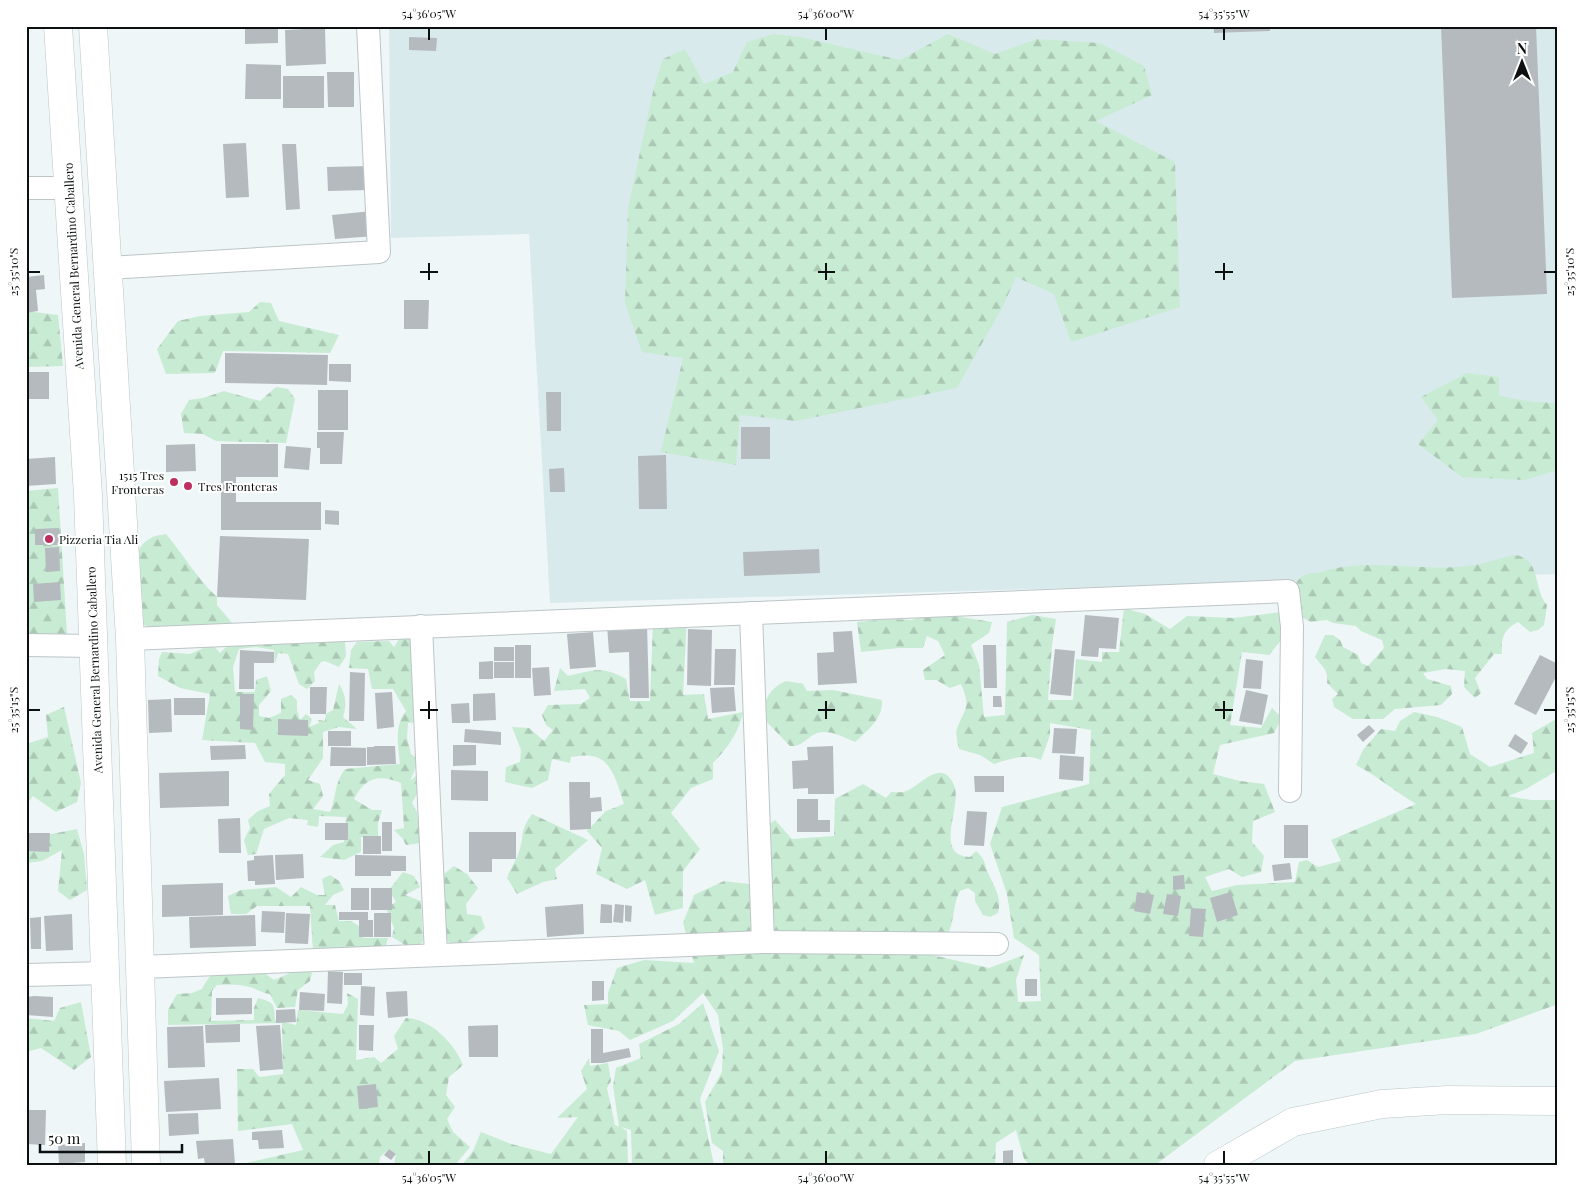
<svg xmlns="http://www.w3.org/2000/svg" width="1584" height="1191" font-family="'Playfair Display',serif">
	<defs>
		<pattern id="forest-firs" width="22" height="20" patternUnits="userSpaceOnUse" patternTransform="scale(1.25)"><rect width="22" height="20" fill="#c8ebd3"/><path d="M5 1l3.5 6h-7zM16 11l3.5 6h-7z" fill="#abc8b4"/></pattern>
	</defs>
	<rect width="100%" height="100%" fill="#eef6f8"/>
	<path fill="#d9eaed" d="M389,26H1558V574L550,603L529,234L391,238Z"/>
	<g fill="url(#forest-firs)">
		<path d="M773,34L800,37L900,60L948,34L995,54L1037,39L1100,43L1144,66L1152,95L1096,121L1175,162L1180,307L1071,342L1054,294L1016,277L1003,306L957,388L796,421L740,415L736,465L661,452L683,358L642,352L625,303L628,208L654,87L663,59L685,49L704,84L733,72L747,42Z"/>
		<path d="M260,302L271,303L279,321L339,335L330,353L223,351L215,373L166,374L157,349L178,321L200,316L249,312Z"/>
		<path d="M26,311L58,315L63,366L26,367Z"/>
		<path d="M1467,373L1499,377V396L1534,402L1558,403V470L1525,480L1462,477L1418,444L1438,420L1421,397Z"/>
		<path d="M276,387L288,389L295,399L286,443L216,441L203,434L184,433L181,414L189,400L203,398L224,391L260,401Z"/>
		<path d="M58,488L67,634H26V491Z"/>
		<path d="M166,534C183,554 198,580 217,597V605L238,630L155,628L139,624C135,600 123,552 151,538C155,535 162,535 166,534Z"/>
		<path d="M1515,555C1541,558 1533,589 1547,605L1544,625L1538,630L1530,632L1518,622C1503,630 1501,638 1502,654H1494L1475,678L1481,693L1475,698L1464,687L1465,671L1446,669L1423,673L1427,679L1451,686L1452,694L1441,705L1395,709L1383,719H1353L1334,707L1332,699L1338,694L1327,683C1329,670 1322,667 1315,657L1325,635H1333L1340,640L1343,647L1358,655L1361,663L1368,666L1384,648L1382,640L1361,631L1356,626L1333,623L1327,620L1311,622L1290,611C1291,598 1291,584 1303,576C1309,572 1315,574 1321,572C1371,557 1416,572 1467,566C1483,565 1499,558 1515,555Z"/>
		<path d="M1124,608L1145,614L1170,629L1187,616L1233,618L1281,612L1282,639L1269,655L1242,652L1230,725L1261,728L1272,708L1282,718L1274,733L1220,745L1213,774L1240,781L1264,784L1275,812L1253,821L1252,842L1264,856L1261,872L1242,877L1229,869L1205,877L1212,891L1237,885L1295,882L1299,862L1307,860L1318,867L1341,861L1331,840L1416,804C1396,792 1377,776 1356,765L1363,750L1381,729L1395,731L1400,721L1414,712L1437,717L1462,727L1470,754L1490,767L1534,753L1532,733L1558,718V770L1526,789L1508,796L1531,800H1558V1004L1476,1034L1295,1061L1155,1165H1030L1024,1159L1016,1130L996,1143L995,1165H723V1151L712,1143L705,1102L722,1072L723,1049L718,1015L703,993L673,1021L630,1040L619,1031L588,1025L584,1005L608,1004V993L617,968L644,960L694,963L683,923L694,895L724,881L756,885L765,828L775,820L792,839L834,836L835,799L863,784L886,798L891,792C895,792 902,793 906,791C920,787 941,756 954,785C963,806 932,855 970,857L976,851C986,859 984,865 989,875C995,889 1002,897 998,913L990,917L983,915L975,901V893L968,888L960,891C952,905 955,925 946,936C940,942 930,947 923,953L989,968L1024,955L1016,980L1018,1002L1041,1001L1039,955L1014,938L1007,894L990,844L1002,807L1089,784L1091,730L1050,723V735L1041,760C1026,753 1010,759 994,764L980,755L959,749C958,744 955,735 957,729C964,708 972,709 961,684L950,688L936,680H925L923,670L945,655L938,641L927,636L923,648H899L861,652L857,622L890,619L912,620L930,612L992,622L989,633L971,645L979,665L984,717L1005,715L1007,622L1032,615L1056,619L1052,645L1048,700H1073L1076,659L1102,662V652H1119Z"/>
		<path d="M687,617L683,695L704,694L708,719L743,712C738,734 728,747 713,763V779L691,788L671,813L700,849L683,871V908L655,915L645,880L627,889L596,874L602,848L587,831L606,811L624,804C618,787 613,759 592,756C586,755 578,756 571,757L570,763L552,759L548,780L532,788L505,782L506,767L520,762L521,750L512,727L529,728L544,741L553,730L546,725L542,715L548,705L581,704L590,698L585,689L554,691L560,668L568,676C594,670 602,666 626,679L630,701H650L653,622Z"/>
		<path d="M328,634L345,642L346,656L339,667L325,661L321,662L314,672L315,681L307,689L299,684L288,654L278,653L275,664L274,650L256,647L239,649L233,667L235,692H255L256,680L267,676L271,691L259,705V716L269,718L281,713V699L291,695L297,700V710L300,720L306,714L312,719L309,727L319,723L318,720L325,721L326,714L333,710L339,684C346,695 347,704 343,717L357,729L339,727L323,732V758L308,780L320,784L323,796L313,809L330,812C337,795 334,784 345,769L400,764C398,745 394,726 406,711L393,689H372L368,669L349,668L351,650L357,642L389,641L394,647L401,636L417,637L426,721L408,723L407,738L411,754L419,760L410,781L416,776L421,787L412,803L417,812L421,843L406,845L403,839L394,830L404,828L401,783C379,774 365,777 354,799L372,810H382L378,823V837H361V852L344,860L320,857L333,845L344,842L346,817L319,816L318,827L307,825L308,820L289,818L264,829L256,854L248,855L244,840L250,828L248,820L258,811L270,806L269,794L285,775V764L265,762L255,743L202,740L210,694L180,688L158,676L159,659L162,652L190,654L212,644L220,653L227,646Z"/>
		<path d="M786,681L803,684L807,691L833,690L882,700C883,719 868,730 855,742C843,737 828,728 815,734C805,739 802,747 790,746L763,718C764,699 769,689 786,681Z"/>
		<path d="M64,707L81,783L77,802L56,812L33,796L26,805V744L48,737L46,715Z"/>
		<path d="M532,814L588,840L555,869L557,879L543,882L517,894L507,878C510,869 516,861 519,852C525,834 519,832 532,814Z"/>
		<path d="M77,829L84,854L87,890L70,900L58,891L62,850L42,861L26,863V839Z"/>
		<path d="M454,866L467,874L478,888L466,904L467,914L481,916L485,928L467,942L452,946L443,935L440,877Z"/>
		<path d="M403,872L414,876L420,887L405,895L421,901L423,941L415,951L392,937L394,928L386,908L396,902L389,890Z"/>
		<path d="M330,875L339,881L344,890L333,895L325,905H335L339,921H351L362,928L363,938H388L383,956L336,955L337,947L329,952L313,951L310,906H257L246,914H231L228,896L241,890L276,887L291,897L301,887L317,895H325L322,879Z"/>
		<path d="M247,960L274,980L299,969L312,973L310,981L298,990L295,1007L277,1008L270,994C262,993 257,989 250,987C239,984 228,984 217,985L212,991L211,1021L254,1020V1008L258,998C275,1003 274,1003 275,1020L296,1025L298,1010L343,1014L348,1004L347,993L358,999L356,1060L374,1057L381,1063L398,1049L394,1036L406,1018C430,1018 455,1044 463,1065L449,1077L446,1095L455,1107L447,1119L453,1132L470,1147L455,1165H394L396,1154L389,1149L380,1157L379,1165H237L303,1150L292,1124L238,1131L237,1069H253L259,1077L283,1074L282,1023L168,1025V1010L177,994L192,993L202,989C214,967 223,961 247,960Z"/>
		<path d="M81,1002L91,1057L74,1070L41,1048L26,1052V1018L54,1021L60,1008Z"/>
		<path d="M703,1003L719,1051L700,1099L714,1165H632L631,1130L621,1127L627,1131L628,1165H462L473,1151L481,1132L511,1144L551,1154L578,1117L557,1118L587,1089L581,1071L589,1058L590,1066L608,1063L611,1081L607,1088L615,1125L619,1127L613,1086L616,1068L641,1058L639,1044L679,1024Z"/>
	</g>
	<g fill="#b5babf">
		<path d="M245,26H278V43L245,44Z"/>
		<path d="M1214,26H1270V31L1214,33Z"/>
		<path d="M1441,26H1536L1547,294L1452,298Z"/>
		<path d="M325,28L326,64L286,66L285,30Z"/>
		<path d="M409,37L437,38L436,51L409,50Z"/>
		<path d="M246,64L281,65V99H245Z"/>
		<path d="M327,72H354V107H328Z"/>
		<rect x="283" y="76" width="41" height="32"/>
		<path d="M246,143L249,197L226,198L223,144Z"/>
		<path d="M282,144H296L300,209L286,210Z"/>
		<path d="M369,166L370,190L328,191L327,167Z"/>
		<path d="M372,211L375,236L335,239L332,215Z"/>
		<path d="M44,275L45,289L36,290L38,311L26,313V277Z"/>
		<path d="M404,300H429L428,329H404Z"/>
		<path d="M225,353L328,355L327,385L225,383Z"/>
		<path d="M329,364H351V382L329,381Z"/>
		<rect x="26" y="372" width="23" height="27"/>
		<rect x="318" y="390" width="30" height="40"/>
		<path d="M546,392H561V431H547Z"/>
		<rect x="741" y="427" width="29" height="32"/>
		<path d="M317,432H344L342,464H320V448H317Z"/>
		<path d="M195,444L196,471L166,472V445Z"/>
		<path d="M221,444H278V477H236V502H321V530H221Z"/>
		<path d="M286,446L311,448L309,470L284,468Z"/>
		<path d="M666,455L667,509H639L638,456Z"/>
		<path d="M55,457L56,484L26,486V459Z"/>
		<path d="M564,468L565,492H550L549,469Z"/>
		<path d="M325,510L339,511V525L325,524Z"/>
		<path d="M59,528V545H35V529Z"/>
		<path d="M220,536L309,539L306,600L217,597Z"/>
		<path d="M59,547L60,571L46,572L45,548Z"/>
		<path d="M819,549L820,573L744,576L743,552Z"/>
		<path d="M60,582L61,600L34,602L33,584Z"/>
		<path d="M1085,615L1119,618L1116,649L1099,648L1098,657L1081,656Z"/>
		<path d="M647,624L649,698H630L629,652L609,653L607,625Z"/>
		<path d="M688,629L712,630L711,686L687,685Z"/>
		<path d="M852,631L857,683L818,685L817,653L834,652L833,632Z"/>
		<path d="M593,632L596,667L570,669L567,634Z"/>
		<rect x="515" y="645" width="16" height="33"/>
		<path d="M983,645H996L997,688H984Z"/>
		<rect x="494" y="647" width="20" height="14"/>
		<path d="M715,649H736L735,685H714Z"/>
		<path d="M1055,649L1075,651L1071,696L1050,694Z"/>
		<path d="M240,650L274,652V663H254V689H239Z"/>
		<path d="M1540,655L1558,664V673L1536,715L1514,704Z"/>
		<path d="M1246,659L1263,661L1261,689L1243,688Z"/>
		<path d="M493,661V679H479V662Z"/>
		<rect x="494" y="662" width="20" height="16"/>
		<path d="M549,667L551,695L534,696L532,668Z"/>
		<path d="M350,672L365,673L364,721H349Z"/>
		<path d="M310,687H327L326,714H310Z"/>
		<path d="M734,687L736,711L712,713L710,688Z"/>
		<path d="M1246,690L1268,695L1262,725L1239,721Z"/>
		<path d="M392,692L394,727L377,729L375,693Z"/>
		<path d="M495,693L496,720L473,721V694Z"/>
		<path d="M240,694H254L253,730L240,729Z"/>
		<path d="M993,696H1001L1002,707H993Z"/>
		<rect x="174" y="698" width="31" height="17"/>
		<path d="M171,699L172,732L149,733L148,700Z"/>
		<path d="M469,703L470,723H452L451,704Z"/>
		<path d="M278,719L308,720V736L278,735Z"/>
		<path d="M1369,725L1375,731L1363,742L1357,735Z"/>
		<path d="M1054,728L1077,729L1075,754L1052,753Z"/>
		<path d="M465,729L501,732V745L464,742Z"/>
		<rect x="328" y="731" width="23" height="15"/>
		<path d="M1515,734L1528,743L1521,754L1508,746Z"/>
		<path d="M245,745L246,759L211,760L210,746Z"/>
		<path d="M453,745H476V765L453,766Z"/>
		<path d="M374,746H395L396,764L367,765V747H374Z"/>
		<path d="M833,746L834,794H808V788L793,789L792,761L808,760L807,747Z"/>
		<path d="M331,747L366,748V766H330Z"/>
		<path d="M1060,755L1084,757L1083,781L1059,779Z"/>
		<path d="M451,770L488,771V801L451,800Z"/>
		<path d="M229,771V806L160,808L159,773Z"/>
		<path d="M974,776H1004V792H975Z"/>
		<path d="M569,782H590V798L601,797L602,811L591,812V829L570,830Z"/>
		<path d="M797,799H818V820H830V832H797Z"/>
		<path d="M967,811L987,812L984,846L964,845Z"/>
		<path d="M240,818L241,853H219L218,819Z"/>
		<rect x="382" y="822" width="10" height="29"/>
		<rect x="325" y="823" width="23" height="17"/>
		<rect x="1284" y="825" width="24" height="33"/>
		<path d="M469,832H516V859H492V872H469Z"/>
		<path d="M26,833H50L49,852L26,851Z"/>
		<rect x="363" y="836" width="18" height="18"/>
		<path d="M303,854L304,878L276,880L275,855Z"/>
		<path d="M273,855L275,884L255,885V881H248L247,861L254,860V856Z"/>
		<path d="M355,855L406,856V871H391V876H355Z"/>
		<path d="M1290,863L1292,879L1274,881L1272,865Z"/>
		<path d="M1184,875L1185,889L1173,890V876Z"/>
		<path d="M223,883V915L162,917V885Z"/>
		<rect x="351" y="888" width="18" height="22"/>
		<rect x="371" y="888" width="21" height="22"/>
		<path d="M1137,892L1154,895L1150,914L1134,911Z"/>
		<path d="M1231,892L1238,915L1217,922L1210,898Z"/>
		<path d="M1167,894L1181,896L1178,916L1163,914Z"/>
		<path d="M583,904L584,934L547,937L545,907Z"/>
		<path d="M601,904L612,905V923H600Z"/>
		<path d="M615,904L624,905L623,923L613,922Z"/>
		<path d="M625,905L632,906L631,922L625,921Z"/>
		<path d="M1191,908L1206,909L1203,937L1189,936Z"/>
		<path d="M262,911L285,912L284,933L261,932Z"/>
		<path d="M339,912H368V920H373V937H359V920H339Z"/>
		<path d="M286,913L310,914L308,944L285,943Z"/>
		<rect x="374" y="913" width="17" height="24"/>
		<path d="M72,914L73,950L46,951L44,916Z"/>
		<path d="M255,915L256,946L190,948L189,917Z"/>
		<path d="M41,917V949H31L30,918Z"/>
		<path d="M328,971L343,972L342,1004L327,1003Z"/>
		<rect x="344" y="973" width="18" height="12"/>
		<rect x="1025" y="979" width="12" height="17"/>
		<path d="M592,981H604V1000L592,1001Z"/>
		<path d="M361,986L375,987L374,1016L360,1015Z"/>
		<path d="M407,991L408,1016L388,1018L386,992Z"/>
		<path d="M300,992L325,994L324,1011L299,1010Z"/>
		<path d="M34,996L53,997V1017L26,1015V997Z"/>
		<path d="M216,998H252V1014L216,1015Z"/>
		<path d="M295,1009L296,1022L276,1023V1010Z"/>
		<path d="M240,1024V1042L206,1043L205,1025Z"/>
		<path d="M280,1025L283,1069L260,1071L256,1026Z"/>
		<path d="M359,1025H374L373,1051L359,1050Z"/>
		<path d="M498,1025V1057H469L468,1026Z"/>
		<path d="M203,1026L205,1067L168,1068L167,1027Z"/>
		<path d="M591,1029H603V1053L629,1048L631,1057L603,1063H591Z"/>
		<path d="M219,1078L221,1109L166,1112L164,1081Z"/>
		<path d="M376,1084L378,1107L359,1109L357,1086Z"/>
		<path d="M26,1110H46L45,1145L26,1144Z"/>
		<path d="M198,1113L199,1134L169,1136L168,1114Z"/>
		<path d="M282,1130L284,1148L259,1149L258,1140H252V1132Z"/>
		<path d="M233,1139L235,1164L205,1165L204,1158L198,1159L196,1141Z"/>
		<path d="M85,1143V1162L59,1164L58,1145Z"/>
		<path d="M389,1149L396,1154L391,1160L384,1155Z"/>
		<path d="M1013,1150V1165H1003V1151Z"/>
	</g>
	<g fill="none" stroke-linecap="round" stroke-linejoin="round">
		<g stroke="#bdc5c7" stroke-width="24">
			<g id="street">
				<path d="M26,188H69"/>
				<path d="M108,268L379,252L368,26"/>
				<path d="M751,613L763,942"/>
				<path d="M421,626L436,955"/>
				<path d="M130,639L1288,591L1292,627L1290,791"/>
				<path d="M26,645L94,646"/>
				<path d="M141,967L763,942L997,944"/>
				<path d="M26,975L106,973"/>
			</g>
		</g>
		<g stroke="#bdc5c7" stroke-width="29">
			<g id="secondary">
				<path d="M58,26L88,495L112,1165"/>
				<path d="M93,26L130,639L146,1165"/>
			</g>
		</g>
		<g stroke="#bdc5c7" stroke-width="29">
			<path id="highway" d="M1218,1165L1293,1122L1382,1104L1448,1100L1558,1101"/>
		</g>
		<use href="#street" stroke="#fff" stroke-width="22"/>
		<use href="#secondary" stroke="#fff" stroke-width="28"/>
		<use href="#highway" stroke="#fff" stroke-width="28"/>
	</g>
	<path fill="none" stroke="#0d1010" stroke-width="2" d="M429,28V40M826,28V40M1224,28V40M429,263V280M826,263V280M1224,263V280M28,272H40M420,272H438M818,272H835M1215,272H1233M1544,272H1556M429,701V719M826,701V719M1224,701V719M28,710H40M420,710H438M818,710H835M1215,710H1233M1544,710H1556M429,1151V1164M826,1151V1164M1224,1151V1164"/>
	<g fill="#bc2f5f" stroke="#fff" stroke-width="2">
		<circle cx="174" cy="482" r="5"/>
		<circle cx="188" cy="486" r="5"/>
		<circle cx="49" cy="539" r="5"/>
	</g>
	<g text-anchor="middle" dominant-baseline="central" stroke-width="4" stroke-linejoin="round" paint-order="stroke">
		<g font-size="12" fill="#0d1010" stroke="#fff">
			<text transform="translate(73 266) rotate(-93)">Avenida General Bernardino Caballero</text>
			<text transform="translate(94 670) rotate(-92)">Avenida General Bernardino Caballero</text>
		</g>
		<g font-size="12" fill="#0d1010" stroke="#fff" text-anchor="start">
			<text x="164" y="475" text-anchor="end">1515 Tres<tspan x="164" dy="14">Fronteras</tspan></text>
			<text x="198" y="486">Tres Fronteras</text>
			<text x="59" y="539">Pizzeria Tia Ali</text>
		</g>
	</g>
	<rect width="1584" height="1191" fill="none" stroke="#ffffff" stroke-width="55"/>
	<g transform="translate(1522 62)" stroke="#ffffff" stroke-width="4" paint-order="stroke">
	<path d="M0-4L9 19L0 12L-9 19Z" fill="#0d1010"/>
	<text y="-8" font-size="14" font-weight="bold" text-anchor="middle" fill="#0d1010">N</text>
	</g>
	<path d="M40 1144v8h142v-8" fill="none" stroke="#0d1010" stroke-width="2.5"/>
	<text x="48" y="1144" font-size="15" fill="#0d1010" stroke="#ffffff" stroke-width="4" paint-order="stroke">50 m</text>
	<rect x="28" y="28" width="1528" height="1136" fill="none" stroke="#0d1010" stroke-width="2"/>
	<g font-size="12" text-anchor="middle" fill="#0d1010">
		<text x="429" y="18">54°36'05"W</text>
		<text x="826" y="18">54°36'00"W</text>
		<text x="1224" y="18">54°35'55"W</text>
		<text transform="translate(14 272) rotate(-90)" y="4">25°35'10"S</text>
		<text transform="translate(1570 272) rotate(-90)" y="4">25°35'10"S</text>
		<text transform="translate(14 710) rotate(-90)" y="4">25°35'15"S</text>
		<text transform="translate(1570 710) rotate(-90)" y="4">25°35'15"S</text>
		<text x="429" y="1182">54°36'05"W</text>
		<text x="826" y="1182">54°36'00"W</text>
		<text x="1224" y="1182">54°35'55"W</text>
	</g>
</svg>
